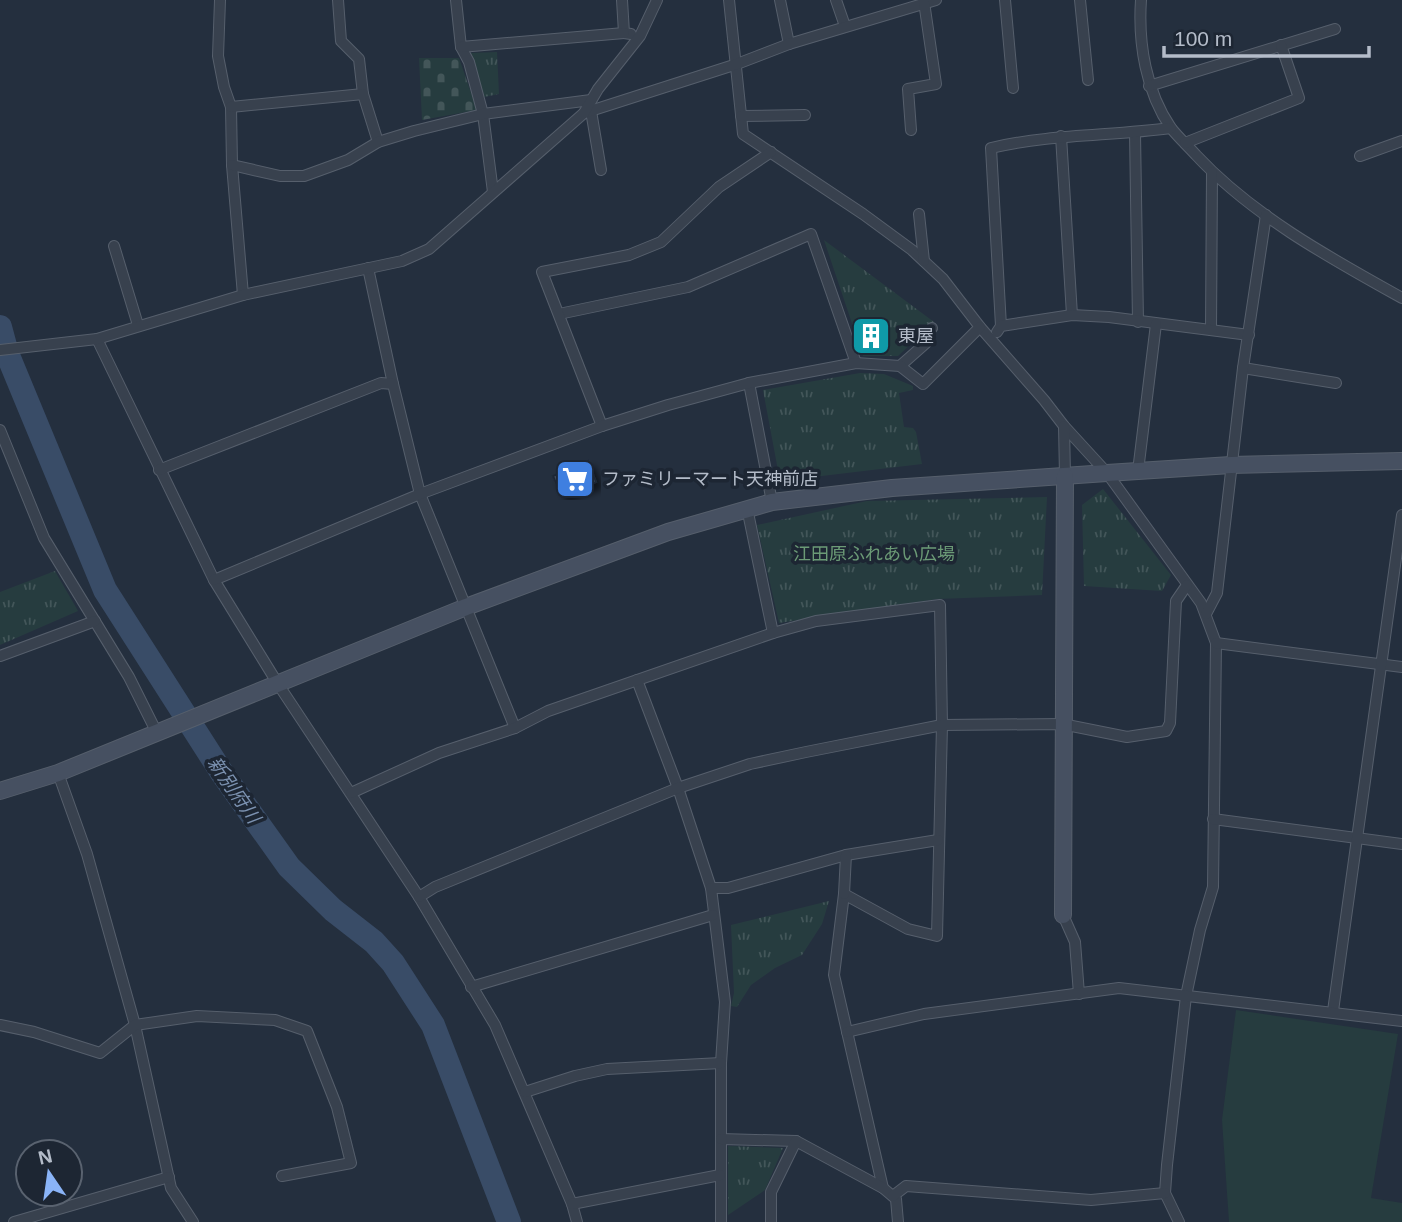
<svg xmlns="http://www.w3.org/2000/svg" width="1402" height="1222" font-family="Helvetica,'Noto Sans JP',sans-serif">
	<defs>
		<pattern id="cemetery-stones" width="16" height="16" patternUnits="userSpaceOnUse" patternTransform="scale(1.75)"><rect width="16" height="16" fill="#263c3f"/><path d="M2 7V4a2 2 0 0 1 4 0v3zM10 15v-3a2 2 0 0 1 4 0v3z" fill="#435659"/></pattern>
		<pattern id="park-tufts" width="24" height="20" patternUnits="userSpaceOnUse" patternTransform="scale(1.75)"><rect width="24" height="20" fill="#263c3f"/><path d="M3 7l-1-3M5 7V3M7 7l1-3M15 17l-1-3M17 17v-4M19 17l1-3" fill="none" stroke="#435659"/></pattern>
		<pattern id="building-cross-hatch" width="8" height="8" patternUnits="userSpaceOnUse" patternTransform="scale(1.75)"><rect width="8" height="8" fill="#455162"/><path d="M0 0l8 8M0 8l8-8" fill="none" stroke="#5d6877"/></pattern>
		<filter id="shadow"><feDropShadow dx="6" dy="6" stdDeviation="3.5" flood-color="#0009"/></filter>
	</defs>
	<rect width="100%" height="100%" fill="#242f3e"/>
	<path fill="url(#cemetery-stones)" d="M419,58H459L477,110L422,120Z"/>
	<g fill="url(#park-tufts)">
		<path d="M497,52L499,94L484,97L470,53Z"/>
		<path d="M824,240L934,322L898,356H863Z"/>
		<path d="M860,373L884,374L913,386V390L899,393L904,427L913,428L916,432L922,464L780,481L763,390Z"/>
		<path d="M1103,489L1171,575L1162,591L1084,586L1082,505Z"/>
		<path d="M1047,497L1042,595L937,599L779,623L757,525L867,501Z"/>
		<path d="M55,571L78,611L0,645V592Z"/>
		<path d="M829,901L822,924L802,955L775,968L751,985L737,1007L731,1006L734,993L731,925Z"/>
		<path d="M728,1146L783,1148L765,1190L728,1215Z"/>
	</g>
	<path fill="#263c3f" d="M1236,1010L1398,1034L1371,1198L1402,1203V1222H1229L1222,1120Z"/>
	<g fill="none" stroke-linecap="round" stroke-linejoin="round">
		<path stroke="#394c67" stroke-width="24" d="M0,327L7,353L105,590L222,773L289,867L333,910L374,942L393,963L433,1025L509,1222"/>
	</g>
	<path fill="url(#building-cross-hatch)" stroke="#1f2835" stroke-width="2" filter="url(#shadow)" d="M588,461L596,482L562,496L553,476Z"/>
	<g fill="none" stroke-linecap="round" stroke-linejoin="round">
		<g stroke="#565f6c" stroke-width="12">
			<g id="street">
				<path d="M220,0L218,56L224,87L231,107L232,165L243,295"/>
				<path d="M338,0L341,41L359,59L363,94"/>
				<path d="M456,0L461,47L469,62L483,114L493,192"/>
				<path d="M622,0L624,33L631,34"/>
				<path d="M729,0L743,134L863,214L912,250L943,279L980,327L1044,400L1064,426L1107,473L1201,603L1216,643L1213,887L1200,930L1186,996L1167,1165L1165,1193L1179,1222"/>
				<path d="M780,0L789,44"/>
				<path d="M836,0L845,26"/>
				<path d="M1005,0L1013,88"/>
				<path d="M1080,0L1088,80"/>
				<path d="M1141,0C1138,43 1146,92 1171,128C1178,137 1188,146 1196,155C1253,216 1330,258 1402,298"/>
				<path d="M461,47L624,33"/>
				<path d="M1149,86L1335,29"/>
				<path d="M231,107L363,94L378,142"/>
				<path d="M591,111L601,170"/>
				<path d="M584,113L737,64L789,44L936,0"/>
				<path d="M741,116L805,115"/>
				<path d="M911,130L908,89L936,84L924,2"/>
				<path d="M1135,133L1138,322"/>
				<path d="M1061,136L1072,315"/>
				<path d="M1185,143L1299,98L1281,45"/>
				<path d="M1360,156L1402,141"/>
				<path d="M232,165L280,176H304L348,160L378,142L414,131L483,114L591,100"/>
				<path d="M919,214L924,261"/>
				<path d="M114,246L138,325"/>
				<path d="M368,268L393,384"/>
				<path d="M559,314L688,287L811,234L856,363"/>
				<path d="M1001,326L991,148C1050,134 1111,136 1171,128"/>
				<path d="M1211,330L1212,172"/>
				<path d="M997,332L1001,326L1072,315L1109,317L1249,335"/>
				<path d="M97,339L214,580L278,684L419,897L495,1025L572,1204L577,1222"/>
				<path d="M0,350L97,339L243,295L402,261L429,249L584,113L598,89L640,36L657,0"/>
				<path d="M900,366L926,343L929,332L932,328"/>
				<path d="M1243,368L1336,383"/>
				<path d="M749,383L772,502"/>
				<path d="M602,426L542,272L629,255L661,242L719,187L771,152"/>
				<path d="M1064,426L1065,476"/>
				<path d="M0,430L44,538L129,677L156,731"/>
				<path d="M159,470L381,383L393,384L420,494L515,728"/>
				<path d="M1138,471L1156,324"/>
				<path d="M747,508L773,633"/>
				<path d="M214,580L420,494L602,426L668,405L749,383L856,363L900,366L923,384L980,327"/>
				<path d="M1206,614L1217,593L1243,368L1266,215"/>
				<path d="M1216,643L1402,667"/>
				<path d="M0,656L95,621"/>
				<path d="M637,680L678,788L711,888L725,1002L721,1063V1222"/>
				<path d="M58,773L87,854L135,1025L171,1188L193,1222"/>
				<path d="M351,793L439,753L515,728L548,711L773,633L816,621L940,605L942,725L937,936L908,929L844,894L834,975L883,1188"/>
				<path d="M1213,819L1402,844"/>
				<path d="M711,888H728L846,855L938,840"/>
				<path d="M844,894L846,855"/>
				<path d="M419,897L435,887L678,788L750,764L806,752L942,725L1062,724L1127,737L1166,731L1170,723L1176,601L1187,585"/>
				<path d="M1063,915L1075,942L1079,994"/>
				<path d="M471,987L713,915"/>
				<path d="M1333,1011L1402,515"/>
				<path d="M0,1025L34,1032L100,1053L135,1025L197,1016L275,1020L307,1031L337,1107L351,1163L282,1176"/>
				<path d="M847,1032L924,1014L1119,988L1402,1021"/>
				<path d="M525,1092L575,1076L607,1069L721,1063"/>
				<path d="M721,1139L796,1141L883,1188L896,1199L898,1222"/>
				<path d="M893,1196L906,1186L1091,1200L1165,1193"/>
				<path d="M572,1204L720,1175"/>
				<path d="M14,1222L169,1177"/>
				<path d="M771,1222V1192L796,1141"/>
			</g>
		</g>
		<g stroke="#565f6c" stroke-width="18">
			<g id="secondary">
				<path d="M0,791L58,773L466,607L668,532L772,502L892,488L1107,473L1231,465L1402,461"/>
				<path d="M1063,915L1065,476"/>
			</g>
		</g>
		<use href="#street" stroke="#38414e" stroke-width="10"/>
		<use href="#secondary" stroke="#465061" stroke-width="16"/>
	</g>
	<defs>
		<g id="building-square" transform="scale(2.0125)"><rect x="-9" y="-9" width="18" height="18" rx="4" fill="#0f9aa8" stroke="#1d2633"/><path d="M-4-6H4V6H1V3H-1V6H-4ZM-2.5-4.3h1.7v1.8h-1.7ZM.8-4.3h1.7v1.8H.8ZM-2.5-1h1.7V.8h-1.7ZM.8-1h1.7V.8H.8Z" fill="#fff"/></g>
		<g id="supermarket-square" transform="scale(2.0125)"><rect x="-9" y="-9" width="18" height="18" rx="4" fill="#3f7fe0" stroke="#1d2633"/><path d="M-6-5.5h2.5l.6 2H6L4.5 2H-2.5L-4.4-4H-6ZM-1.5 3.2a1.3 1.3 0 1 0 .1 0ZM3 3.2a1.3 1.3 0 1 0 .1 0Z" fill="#fff"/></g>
	</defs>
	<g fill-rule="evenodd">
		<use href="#building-square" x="871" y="336"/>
		<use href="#supermarket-square" x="575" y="479"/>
	</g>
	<g text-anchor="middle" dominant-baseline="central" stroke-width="7" stroke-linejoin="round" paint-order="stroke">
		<g font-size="18" fill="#b4bcc9" stroke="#1d2633" text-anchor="start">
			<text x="898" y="336">東屋</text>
			<text x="602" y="479">ファミリーマート天神前店</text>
		</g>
		<g font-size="18" fill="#6b9a76" stroke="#1d2633">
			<text x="874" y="554">江田原ふれあい広場</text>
		</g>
		<g font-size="19" font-style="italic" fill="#7c92b1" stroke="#1d2633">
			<text transform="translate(234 790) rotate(55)">新別府川</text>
		</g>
	</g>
	<g transform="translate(49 1173) rotate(347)"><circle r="33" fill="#1d2633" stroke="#59626f" stroke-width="2"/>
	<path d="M0-5L12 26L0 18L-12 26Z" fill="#8ab4f8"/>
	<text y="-10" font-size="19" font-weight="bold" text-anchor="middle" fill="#b4bcc9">N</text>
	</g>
	<path d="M1164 46v10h205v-10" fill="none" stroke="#b4bcc9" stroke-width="3.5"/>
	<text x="1174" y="46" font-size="21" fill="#b4bcc9" stroke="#1d2633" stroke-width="5" paint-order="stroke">100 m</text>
</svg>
